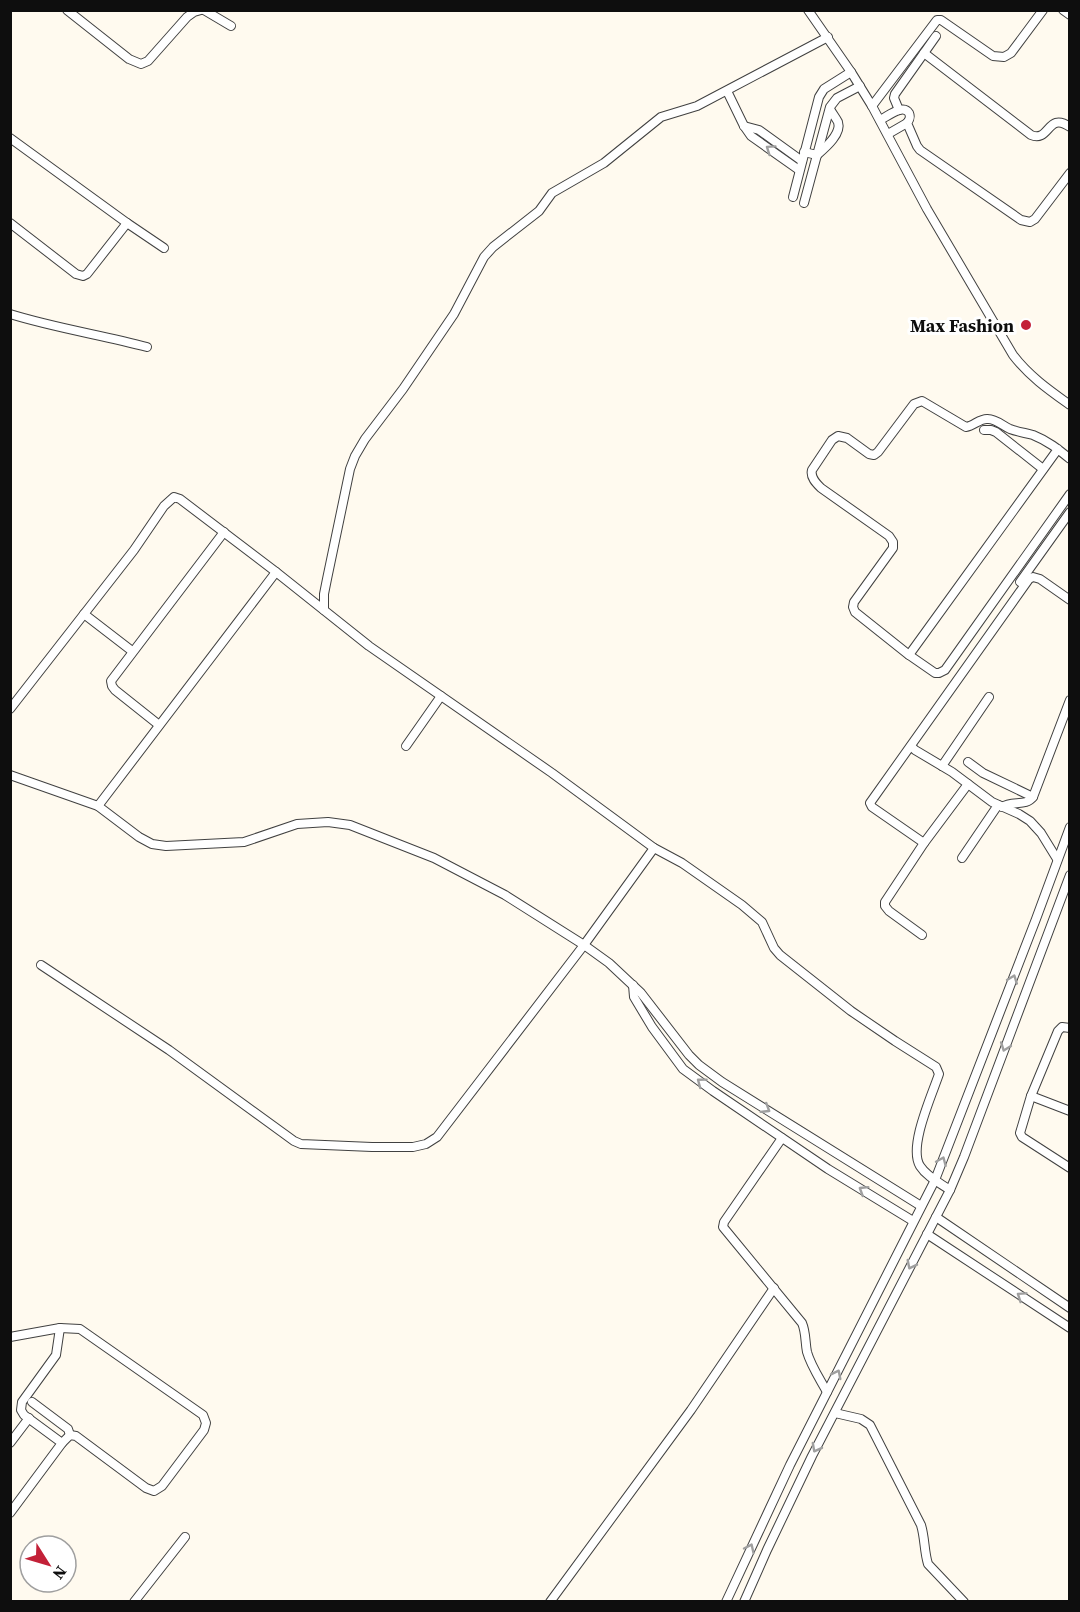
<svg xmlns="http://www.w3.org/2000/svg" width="1080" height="1612" font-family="'Source Serif 4',serif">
	<rect width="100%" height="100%" fill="#fffaef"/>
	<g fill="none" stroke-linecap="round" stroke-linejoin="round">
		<g stroke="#414141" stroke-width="10">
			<g id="minor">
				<path d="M67,10L129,59L141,64L148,61L187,17L194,12L201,10"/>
				<path d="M204,10L231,26"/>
				<path d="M808,10L851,72L872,106L927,209L1013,355C1029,376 1049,390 1070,405"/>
				<path d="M1063,10L1070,15"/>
				<path d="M924,53L936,36"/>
				<path d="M727,91L744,126L751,136L799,170"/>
				<path d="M872,106L937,20H941L993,56L1004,57L1011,53L1043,10"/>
				<path d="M899,110L894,98L895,94L924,53L1031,135C1050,143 1047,111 1070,127"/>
				<path d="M880,120C887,117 903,103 909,113C911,118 909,120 907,123L917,146L920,150L1021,220L1030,222L1035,219L1070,173"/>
				<path d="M744,126L759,130L802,161"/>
				<path d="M888,134L907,123"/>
				<path d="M10,138L127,223L164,248"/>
				<path d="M804,152L817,155C825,148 842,134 838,122C836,118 832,113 830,109"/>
				<path d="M793,197L819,97L824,89L851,72"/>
				<path d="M804,203L830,107L837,98L860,86"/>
				<path d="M10,223L76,274L83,276L87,274L127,223"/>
				<path d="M10,314C55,328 102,335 147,347"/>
				<path d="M984,430H991L996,432L1043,469"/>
				<path d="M1058,449L909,655L855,612L853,607L854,602L893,548V542L889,536L821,488C816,483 810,477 812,470L832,440L838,436L847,438L869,454L874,455L878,452L914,404L922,401L966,427C974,426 980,418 988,419C996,419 1003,426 1010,429C1018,432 1026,433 1033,435C1048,441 1058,449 1070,459"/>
				<path d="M1020,582L1070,512"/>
				<path d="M324,610V594L327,579L350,469L355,456L365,439L403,389L454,314L484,257L493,247L539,211L552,193L604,163L661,117L697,106L828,37"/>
				<path d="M84,614L132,651"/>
				<path d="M909,655L935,673H939L945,670L1070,494"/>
				<path d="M10,709L134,550L164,506L174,497L180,499L276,572L369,646L552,773L654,848L682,863L742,905L762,922L774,948L780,955L851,1011L895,1041L936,1067L939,1074C932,1095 908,1147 920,1166C927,1177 940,1183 950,1190"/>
				<path d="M159,725L115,690L112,686L111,681L224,532"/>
				<path d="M406,746L441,696"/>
				<path d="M911,746L915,750L952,772L992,802L1019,814L1030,821L1041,833L1057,859"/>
				<path d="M968,762L983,773L1033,797"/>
				<path d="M942,766L989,697"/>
				<path d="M10,775L98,806L139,837L152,844L166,846L244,842L297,824L328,822L350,825L434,858L505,895L584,945L609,963L641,993L689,1055L699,1065L722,1082L921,1206"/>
				<path d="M98,806L276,572"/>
				<path d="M1002,807C1012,800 1026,807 1033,797L1070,700"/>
				<path d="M924,843L872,807L870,803L1029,579L1033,577L1040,579L1070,600"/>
				<path d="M962,858L998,805"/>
				<path d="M922,935L889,911L885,906V902L924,843L968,784"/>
				<path d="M41,965L169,1050L294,1141L301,1144L372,1147H413L426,1144L437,1137L584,945L654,848"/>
				<path d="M633,985L634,997L652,1027L683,1069L713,1091L828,1169L913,1221"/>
				<path d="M1070,1028L1062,1027L1058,1031L1031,1096L1020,1133L1022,1137L1070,1168"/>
				<path d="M1031,1096L1070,1111"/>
				<path d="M782,1138L724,1222L723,1227L802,1323C806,1332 805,1342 807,1352C811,1366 820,1379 827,1392"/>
				<path d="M936,1217L1070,1308"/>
				<path d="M927,1234L1070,1328"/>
				<path d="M10,1337L60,1328L80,1329L203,1415L206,1423L204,1430L162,1486L154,1491L146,1488L76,1436L70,1435L62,1443"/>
				<path d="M32,1402L68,1429L70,1435"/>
				<path d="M835,1413L861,1419L870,1425L921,1525C925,1538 924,1551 928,1564L964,1602"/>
				<path d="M10,1443L29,1418"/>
				<path d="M10,1513L62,1443L24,1415L21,1410L22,1402L56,1355L60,1328"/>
				<path d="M134,1602L185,1537"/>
				<path d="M550,1602L691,1410L774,1288"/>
				<path d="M726,1602L790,1465L935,1180L1036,919L1070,827"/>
				<path d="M744,1602L767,1550L812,1456L950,1190L964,1157L1070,875"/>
			</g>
		</g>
		<use href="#minor" stroke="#fff" stroke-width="8"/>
	</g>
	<defs><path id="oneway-chevron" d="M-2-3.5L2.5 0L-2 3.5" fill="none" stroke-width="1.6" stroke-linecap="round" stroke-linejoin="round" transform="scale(1.5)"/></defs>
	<g stroke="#9f9f9f">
		<use href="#oneway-chevron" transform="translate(770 149) rotate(-145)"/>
		<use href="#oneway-chevron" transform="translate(1013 979) rotate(-69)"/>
		<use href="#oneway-chevron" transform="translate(1005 1047) rotate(110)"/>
		<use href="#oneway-chevron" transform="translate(701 1082) rotate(-143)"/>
		<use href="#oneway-chevron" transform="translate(766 1109) rotate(32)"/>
		<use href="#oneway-chevron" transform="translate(942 1161) rotate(-67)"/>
		<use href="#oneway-chevron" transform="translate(863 1190) rotate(-148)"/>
		<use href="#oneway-chevron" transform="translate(911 1265) rotate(117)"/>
		<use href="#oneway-chevron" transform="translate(1021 1296) rotate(-146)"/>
		<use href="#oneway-chevron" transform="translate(837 1374) rotate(-63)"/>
		<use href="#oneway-chevron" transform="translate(816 1448) rotate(118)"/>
		<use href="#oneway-chevron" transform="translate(750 1548) rotate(-65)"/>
	</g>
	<circle fill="#c32138" stroke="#fff" stroke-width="2" cx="1026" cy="325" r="6"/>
	<g text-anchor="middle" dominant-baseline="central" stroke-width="6" stroke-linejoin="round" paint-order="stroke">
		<g font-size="18" font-weight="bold" fill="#0e0e0e" stroke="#fff" text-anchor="end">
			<text x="1014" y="325">Max Fashion</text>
		</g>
	</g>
	<rect width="1080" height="1612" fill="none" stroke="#0e0e0e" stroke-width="24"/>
	<g transform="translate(48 1564) rotate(127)"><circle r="28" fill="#ffffff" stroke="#9f9f9f" stroke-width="1.5"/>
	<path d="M0-4.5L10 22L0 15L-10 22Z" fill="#c32138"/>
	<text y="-9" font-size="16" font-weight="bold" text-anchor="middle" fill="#0e0e0e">N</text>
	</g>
</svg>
